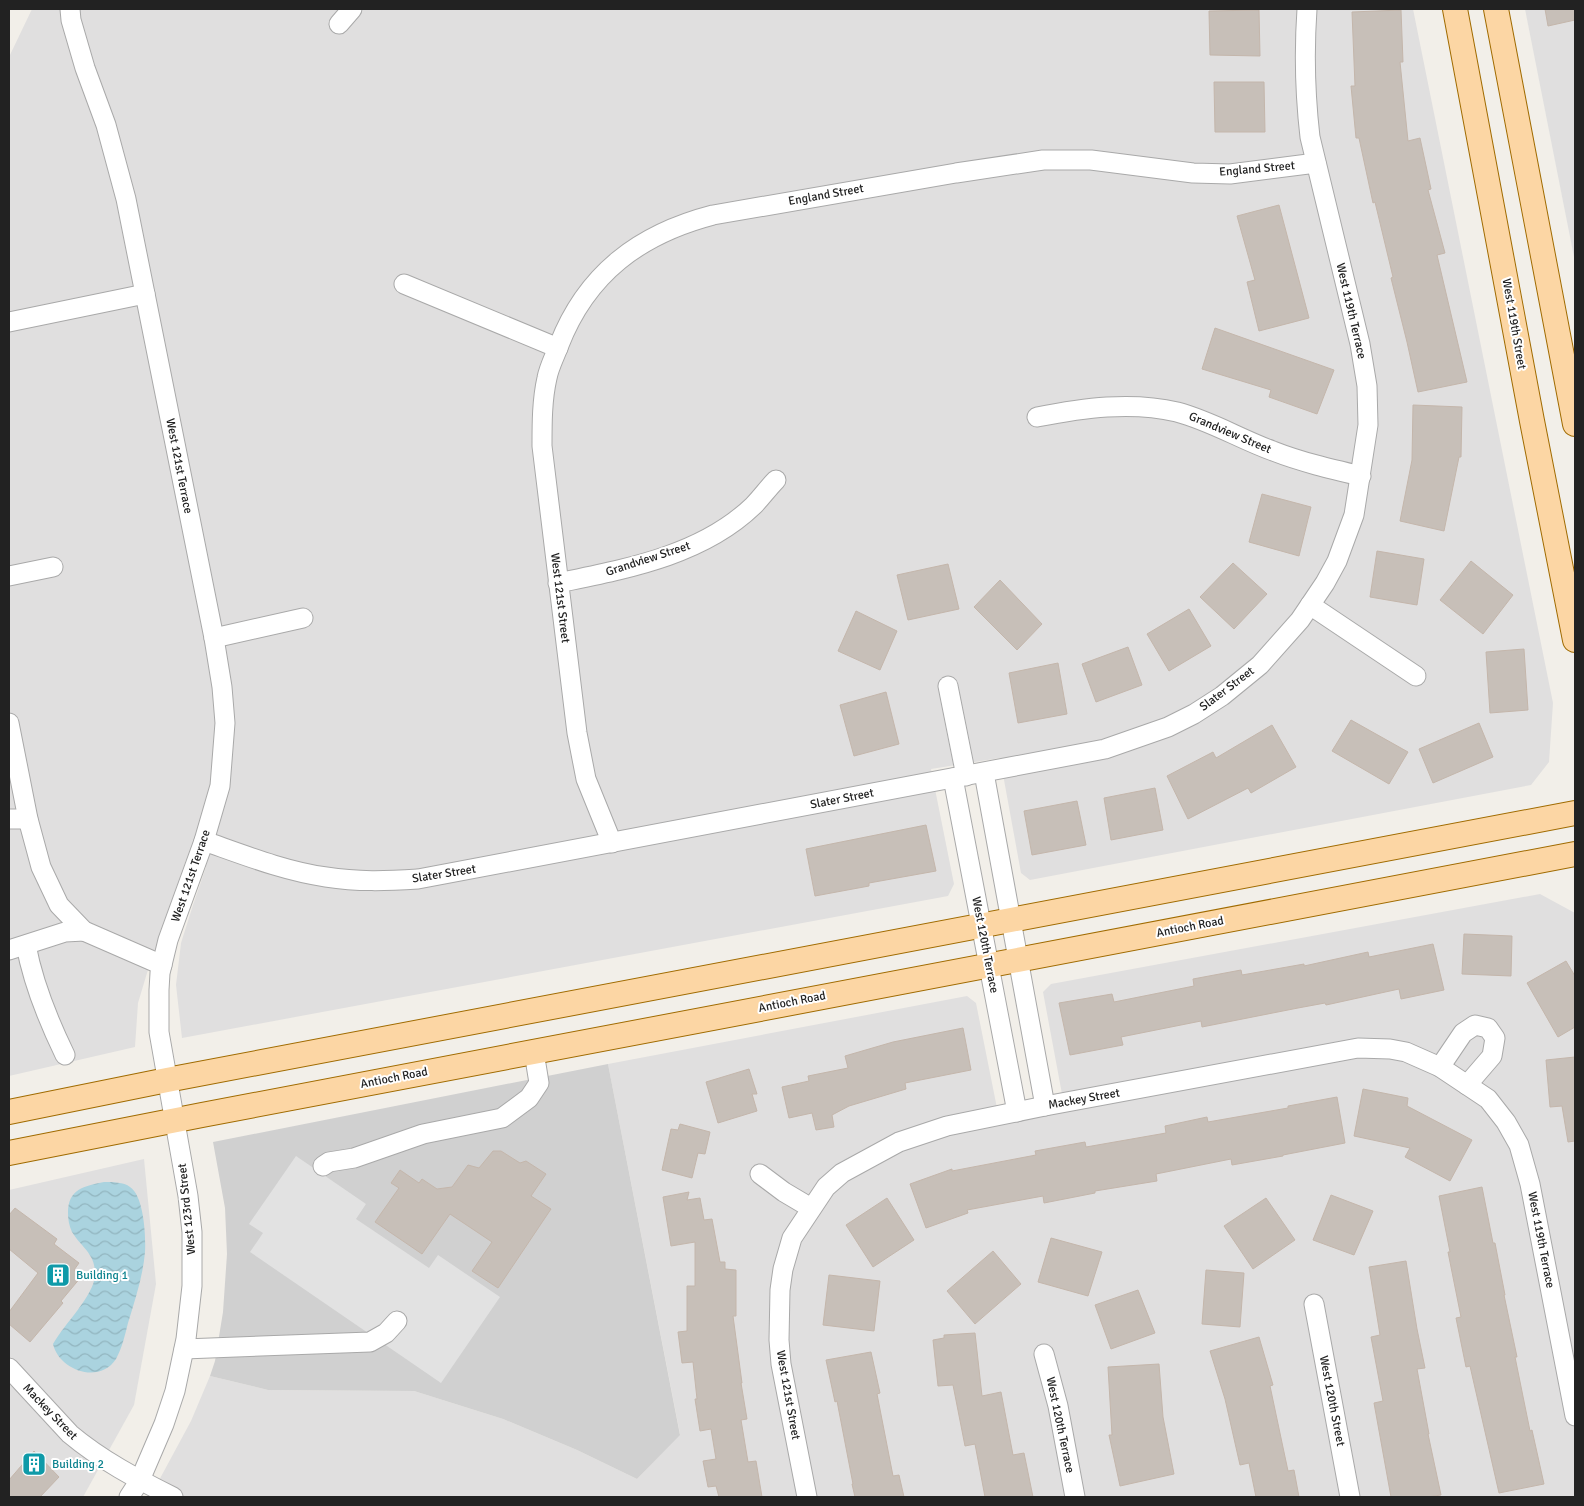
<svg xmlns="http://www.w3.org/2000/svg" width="1584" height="1506" font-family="Signika,sans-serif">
	<defs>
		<pattern id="water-waves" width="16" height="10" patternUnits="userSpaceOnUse" patternTransform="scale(1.25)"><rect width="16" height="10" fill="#aad3df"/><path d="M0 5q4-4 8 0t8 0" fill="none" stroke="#92b5bf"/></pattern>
	</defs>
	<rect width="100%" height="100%" fill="#f2efe9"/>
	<g fill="#e0dfdf">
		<path d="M32,9H1413L1553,703L1549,762L1531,785L1030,880L1021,873L1000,758L931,769L954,884L948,896L182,1038L176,985L181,943L193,905L206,867L186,860L147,973L138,1003L135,1047L9,1076V57Z"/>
		<path d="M1525,9H1575V262Z"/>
		<path d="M1540,894L1575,913V1497H150L191,1421L210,1376L268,1390L414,1391L503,1419L577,1450L637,1479L680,1434L608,1064L967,996L976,1003L1000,1123L1065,1110L1043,992L1051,984Z"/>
		<path d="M144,1159L156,1284L134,1405L83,1497H9V1190Z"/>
	</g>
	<path fill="#d0d0d0" d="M608,1064L680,1435L637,1479L577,1450L503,1419L414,1391L268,1390L210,1376L215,1361L223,1312L227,1254L225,1208L213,1142Z"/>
	<path fill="#e2e2e2" d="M296,1156L366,1204L356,1219L429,1268L438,1255L500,1297L441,1383L250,1252L263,1233L249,1224Z"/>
	<path fill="url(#water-waves)" d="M104,1182C112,1182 124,1182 130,1187C144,1196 146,1237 145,1252C143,1276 135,1300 128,1323C125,1335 122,1348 116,1359C99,1385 59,1370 53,1344C64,1324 94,1296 95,1275C96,1254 81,1247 72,1232C69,1226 68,1219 68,1213C68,1189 84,1186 104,1182Z"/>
	<g fill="#c7bfb8" stroke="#c4b6ab">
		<path d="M1545,9H1575V20L1548,26Z"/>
		<path d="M1259,10L1260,56L1210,55L1209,11Z"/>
		<path d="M1401,10L1403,62H1400L1408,141L1420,138L1431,189L1428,190L1445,253L1437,255L1467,382L1418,392L1407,342L1391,278L1393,277L1375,202L1373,203L1359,138H1356L1351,86H1355L1352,12Z"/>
		<path d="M1214,82H1264L1265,132H1215Z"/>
		<path d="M1279,205L1309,318L1259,331L1247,282L1255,280L1237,216Z"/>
		<path d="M1215,328L1334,370L1317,414L1269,397L1271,390L1202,369Z"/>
		<path d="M1413,405L1462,407L1461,457H1459L1444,531L1400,521L1412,460Z"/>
		<path d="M1262,494L1311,507L1299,556L1249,542Z"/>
		<path d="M1377,551L1424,559L1417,605L1370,597Z"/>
		<path d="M1471,561L1513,595L1483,634L1440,600Z"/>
		<path d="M1233,563L1267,594L1234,629L1200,597Z"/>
		<path d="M948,564L959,609L908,620L897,575Z"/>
		<path d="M1000,580L1042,624L1017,650L974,607Z"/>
		<path d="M1189,609L1211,646L1169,671L1147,634Z"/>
		<path d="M856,611L897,631L880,670L838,651Z"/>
		<path d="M1128,647L1142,685L1096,702L1082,664Z"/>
		<path d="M1524,649L1528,710L1490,713L1486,652Z"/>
		<path d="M1058,663L1067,714L1018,723L1009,673Z"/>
		<path d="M886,692L899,744L854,756L840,705Z"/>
		<path d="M1351,720L1408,752L1389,784L1332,751Z"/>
		<path d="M1479,723L1493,757L1433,783L1419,749Z"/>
		<path d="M1272,725L1296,767L1251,793L1248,788L1188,819L1167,776L1213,752L1216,758Z"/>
		<path d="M1155,788L1163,830L1111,840L1104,798Z"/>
		<path d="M1077,801L1086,845L1032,855L1024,811Z"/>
		<path d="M926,825L936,871L869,883V886L815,896L806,849Z"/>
		<path d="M1464,934L1512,936L1511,976L1462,974Z"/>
		<path d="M1433,944L1444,990L1401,999L1399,989L1326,1005L1325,1003L1298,1008L1202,1027L1201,1021L1121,1037L1123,1045L1070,1055L1059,1003L1112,994L1114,1002L1194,986L1193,979L1241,970L1242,975L1304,964V966L1368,952L1369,957Z"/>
		<path d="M1566,961L1575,976V1027L1558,1037L1527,983Z"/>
		<path d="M963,1028L971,1070L905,1083L906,1089L849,1106L832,1115L834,1127L816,1130L812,1113L789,1118L782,1087L809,1081L808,1076L848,1068L845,1056L893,1042Z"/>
		<path d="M1575,1057V1141L1568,1142L1562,1106L1550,1107L1546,1060Z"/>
		<path d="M749,1069L757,1094H752L757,1111L718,1123L706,1082Z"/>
		<path d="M1363,1089L1408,1098L1407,1106L1472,1140L1450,1181L1405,1157L1410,1148L1354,1136Z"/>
		<path d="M1337,1097L1345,1143L1283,1155V1156L1232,1165L1231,1159L1156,1174L1157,1181L1095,1191V1193L1044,1203L1043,1196L967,1210L968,1213L926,1228L910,1184L952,1169V1171L1036,1155L1035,1151L1085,1142L1086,1147L1166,1133L1165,1126L1207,1117L1208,1122L1288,1108V1106Z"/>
		<path d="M680,1124L710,1132L705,1154L698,1153L692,1178L662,1170L671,1129L678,1130Z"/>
		<path d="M493,1151H501L520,1163L526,1161L546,1174L531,1196L551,1209L498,1288L472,1271L492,1242L450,1214L422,1254L375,1222L399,1188L391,1183L400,1170L419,1183L422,1179L437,1189L452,1187L468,1165L479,1168Z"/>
		<path d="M1482,1187L1493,1243H1495L1505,1295H1504L1517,1357H1515L1530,1431L1532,1430L1544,1484L1499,1493L1470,1366L1466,1367L1456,1318L1461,1317L1448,1252H1450L1439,1196Z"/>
		<path d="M689,1192L687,1200L700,1198L704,1220L712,1219L720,1262H725V1269L736,1270V1316H733L742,1383H741L747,1419L741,1420L748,1462L756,1461L762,1497H719L716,1486L708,1487L703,1461L716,1459L711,1429L700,1431L695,1399H697L693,1362L682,1363L678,1332L687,1331V1286H695V1242L671,1246L663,1197Z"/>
		<path d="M1331,1195L1373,1211L1354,1255L1313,1240Z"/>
		<path d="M887,1198L914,1240L873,1267L846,1225Z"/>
		<path d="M1266,1198L1295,1240L1253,1269L1224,1226Z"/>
		<path d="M15,1208L57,1239L54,1244L79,1263L74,1270L81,1277L61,1301L63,1303L30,1342L9,1324V1312L38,1273L9,1249V1215Z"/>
		<path d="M1051,1238L1102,1252L1088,1296L1038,1282Z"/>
		<path d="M993,1251L1021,1284L975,1324L947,1291Z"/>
		<path d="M1406,1261L1417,1329L1425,1368L1417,1369L1429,1434H1428L1441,1495L1428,1497H1391L1374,1403L1383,1401L1371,1337L1380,1335L1369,1267Z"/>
		<path d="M1206,1270L1244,1273L1240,1327L1202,1324Z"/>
		<path d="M829,1275L880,1281L874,1331L823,1325Z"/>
		<path d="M1138,1290L1155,1333L1111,1349L1095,1305Z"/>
		<path d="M975,1333L982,1396L1001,1392L1013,1455L1024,1453L1033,1497H985L975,1444L965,1446L953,1385L938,1386L933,1340L944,1338V1335Z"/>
		<path d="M1259,1337L1273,1385L1270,1386L1288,1471L1294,1470L1299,1497H1256L1249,1463L1240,1465L1225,1399L1210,1351Z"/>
		<path d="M871,1352L880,1393L877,1394L893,1476L899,1475L904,1497H855L852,1484H853L837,1401L835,1402L826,1360Z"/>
		<path d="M1159,1364L1163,1417L1174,1474L1120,1486L1109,1435H1112L1108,1367Z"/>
		<path d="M34,1451L59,1477L40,1497H9V1480Z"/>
	</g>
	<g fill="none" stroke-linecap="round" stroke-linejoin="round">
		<g stroke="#a9a9a9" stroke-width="21">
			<g id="minor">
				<path d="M70,9L71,20L85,68L106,125L126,199L214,638L222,687L225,723L220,786L204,841L168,940L160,973L159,990V1032L188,1196L192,1232V1286L186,1339L175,1391L164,1424L140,1480L129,1497"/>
				<path d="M339,24L352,9"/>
				<path d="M404,284L558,348"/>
				<path d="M9,322L145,294"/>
				<path d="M1037,417C1083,408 1131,401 1177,412C1211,421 1240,439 1273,451C1301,462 1331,469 1361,476"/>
				<path d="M9,576L53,567"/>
				<path d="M558,583C625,569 701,556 753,506C761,498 768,488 776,480"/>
				<path d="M1310,605L1416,676"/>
				<path d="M214,638L303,618"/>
				<path d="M948,686L966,776"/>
				<path d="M9,723L28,819L41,867L59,905L84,931L162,965"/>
				<path d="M984,773L1045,1106"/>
				<path d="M953,778L1017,1112"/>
				<path d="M9,819H28"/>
				<path d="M204,841C244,855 284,871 326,877C358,882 386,881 418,879L1105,749L1168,727L1194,714L1222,696L1260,665L1300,620L1325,583L1337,561L1354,515L1368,425L1367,386L1360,344L1310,137C1305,94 1304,52 1307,9"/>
				<path d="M612,843L586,779L577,733L542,446C542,423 542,400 547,378C549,367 555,356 559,345C587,273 640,234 713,215L956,173L1043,160H1091L1193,173L1230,174L1316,163"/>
				<path d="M26,945C33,983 48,1020 65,1055"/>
				<path d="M9,950L65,932L84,931"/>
				<path d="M1440,1067L1463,1033L1475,1025L1488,1028L1495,1038L1492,1056L1467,1085"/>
				<path d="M323,1166L329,1162L354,1158L423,1134L502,1118L529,1098L539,1083L534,1052"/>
				<path d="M760,1174L784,1192L811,1208"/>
				<path d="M1314,1304L1350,1497"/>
				<path d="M184,1349L370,1342L386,1333L397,1321"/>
				<path d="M1044,1354L1058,1406L1075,1497"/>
				<path d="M9,1368L70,1434C101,1460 137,1479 173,1497"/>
				<path d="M807,1497L781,1364L779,1340L780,1290L783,1269L792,1238L826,1187L842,1173L899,1142L947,1126L1045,1106L1358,1048L1390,1049L1406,1052L1440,1067L1488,1099L1506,1122L1519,1145L1530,1184L1575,1416"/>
			</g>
		</g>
		<g stroke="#a06b00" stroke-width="26">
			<g id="major">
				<path d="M1455,9L1532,421L1575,640"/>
				<path d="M1496,9L1575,424"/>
				<path d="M9,1112L167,1080L1575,813"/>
				<path d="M9,1153L202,1115L1575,854"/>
			</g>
		</g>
		<use href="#minor" stroke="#fff" stroke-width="19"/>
		<use href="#major" stroke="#fcd6a4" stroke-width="24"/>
	</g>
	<defs>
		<g id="building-square" transform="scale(1.25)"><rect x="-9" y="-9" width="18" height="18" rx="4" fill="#0f9aa8" stroke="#fff"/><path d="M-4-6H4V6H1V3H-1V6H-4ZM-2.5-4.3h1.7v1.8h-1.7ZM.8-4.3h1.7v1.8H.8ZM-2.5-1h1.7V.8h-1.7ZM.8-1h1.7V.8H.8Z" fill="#fff"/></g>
	</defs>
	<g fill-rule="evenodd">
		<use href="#building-square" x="58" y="1275"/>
		<use href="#building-square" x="34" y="1464"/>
	</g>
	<g text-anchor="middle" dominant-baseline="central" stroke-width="4" stroke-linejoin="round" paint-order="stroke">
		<g font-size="12" fill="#222" stroke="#fff">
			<text transform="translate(1257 169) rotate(-5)">England Street</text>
			<text transform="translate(826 195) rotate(-10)">England Street</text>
			<text transform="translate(1351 311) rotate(77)">West 119th Terrace</text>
			<text transform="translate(1514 324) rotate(80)">West 119th Street</text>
			<text transform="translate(1230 433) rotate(23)">Grandview Street</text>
			<text transform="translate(179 466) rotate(79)">West 121st Terrace</text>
			<text transform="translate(648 559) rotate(-18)">Grandview Street</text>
			<text transform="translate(560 598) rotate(83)">West 121st Street</text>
			<text transform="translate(1227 689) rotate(-37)">Slater Street</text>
			<text transform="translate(842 799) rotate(-11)">Slater Street</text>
			<text transform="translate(444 874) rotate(-9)">Slater Street</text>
			<text transform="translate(191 876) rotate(-71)">West 121st Terrace</text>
			<text transform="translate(1190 927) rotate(-11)">Antioch Road</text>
			<text transform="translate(985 945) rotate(79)">West 120th Terrace</text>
			<text transform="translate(792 1002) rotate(-11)">Antioch Road</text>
			<text transform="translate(394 1078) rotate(-11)">Antioch Road</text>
			<text transform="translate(1084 1099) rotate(-10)">Mackey Street</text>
			<text transform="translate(187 1209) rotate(-96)">West 123rd Street</text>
			<text transform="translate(1541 1240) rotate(79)">West 119th Terrace</text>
			<text transform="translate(788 1395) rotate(80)">West 121st Street</text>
			<text transform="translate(1332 1401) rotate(79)">West 120th Street</text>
			<text transform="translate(50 1412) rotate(46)">Mackey Street</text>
			<text transform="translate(1060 1425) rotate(78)">West 120th Terrace</text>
		</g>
		<g font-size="12" fill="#0d838f" stroke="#fff" text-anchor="start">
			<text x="76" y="1275">Building 1</text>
			<text x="52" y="1464">Building 2</text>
		</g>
	</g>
	<rect width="1584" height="1506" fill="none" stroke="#222222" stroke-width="20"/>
</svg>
